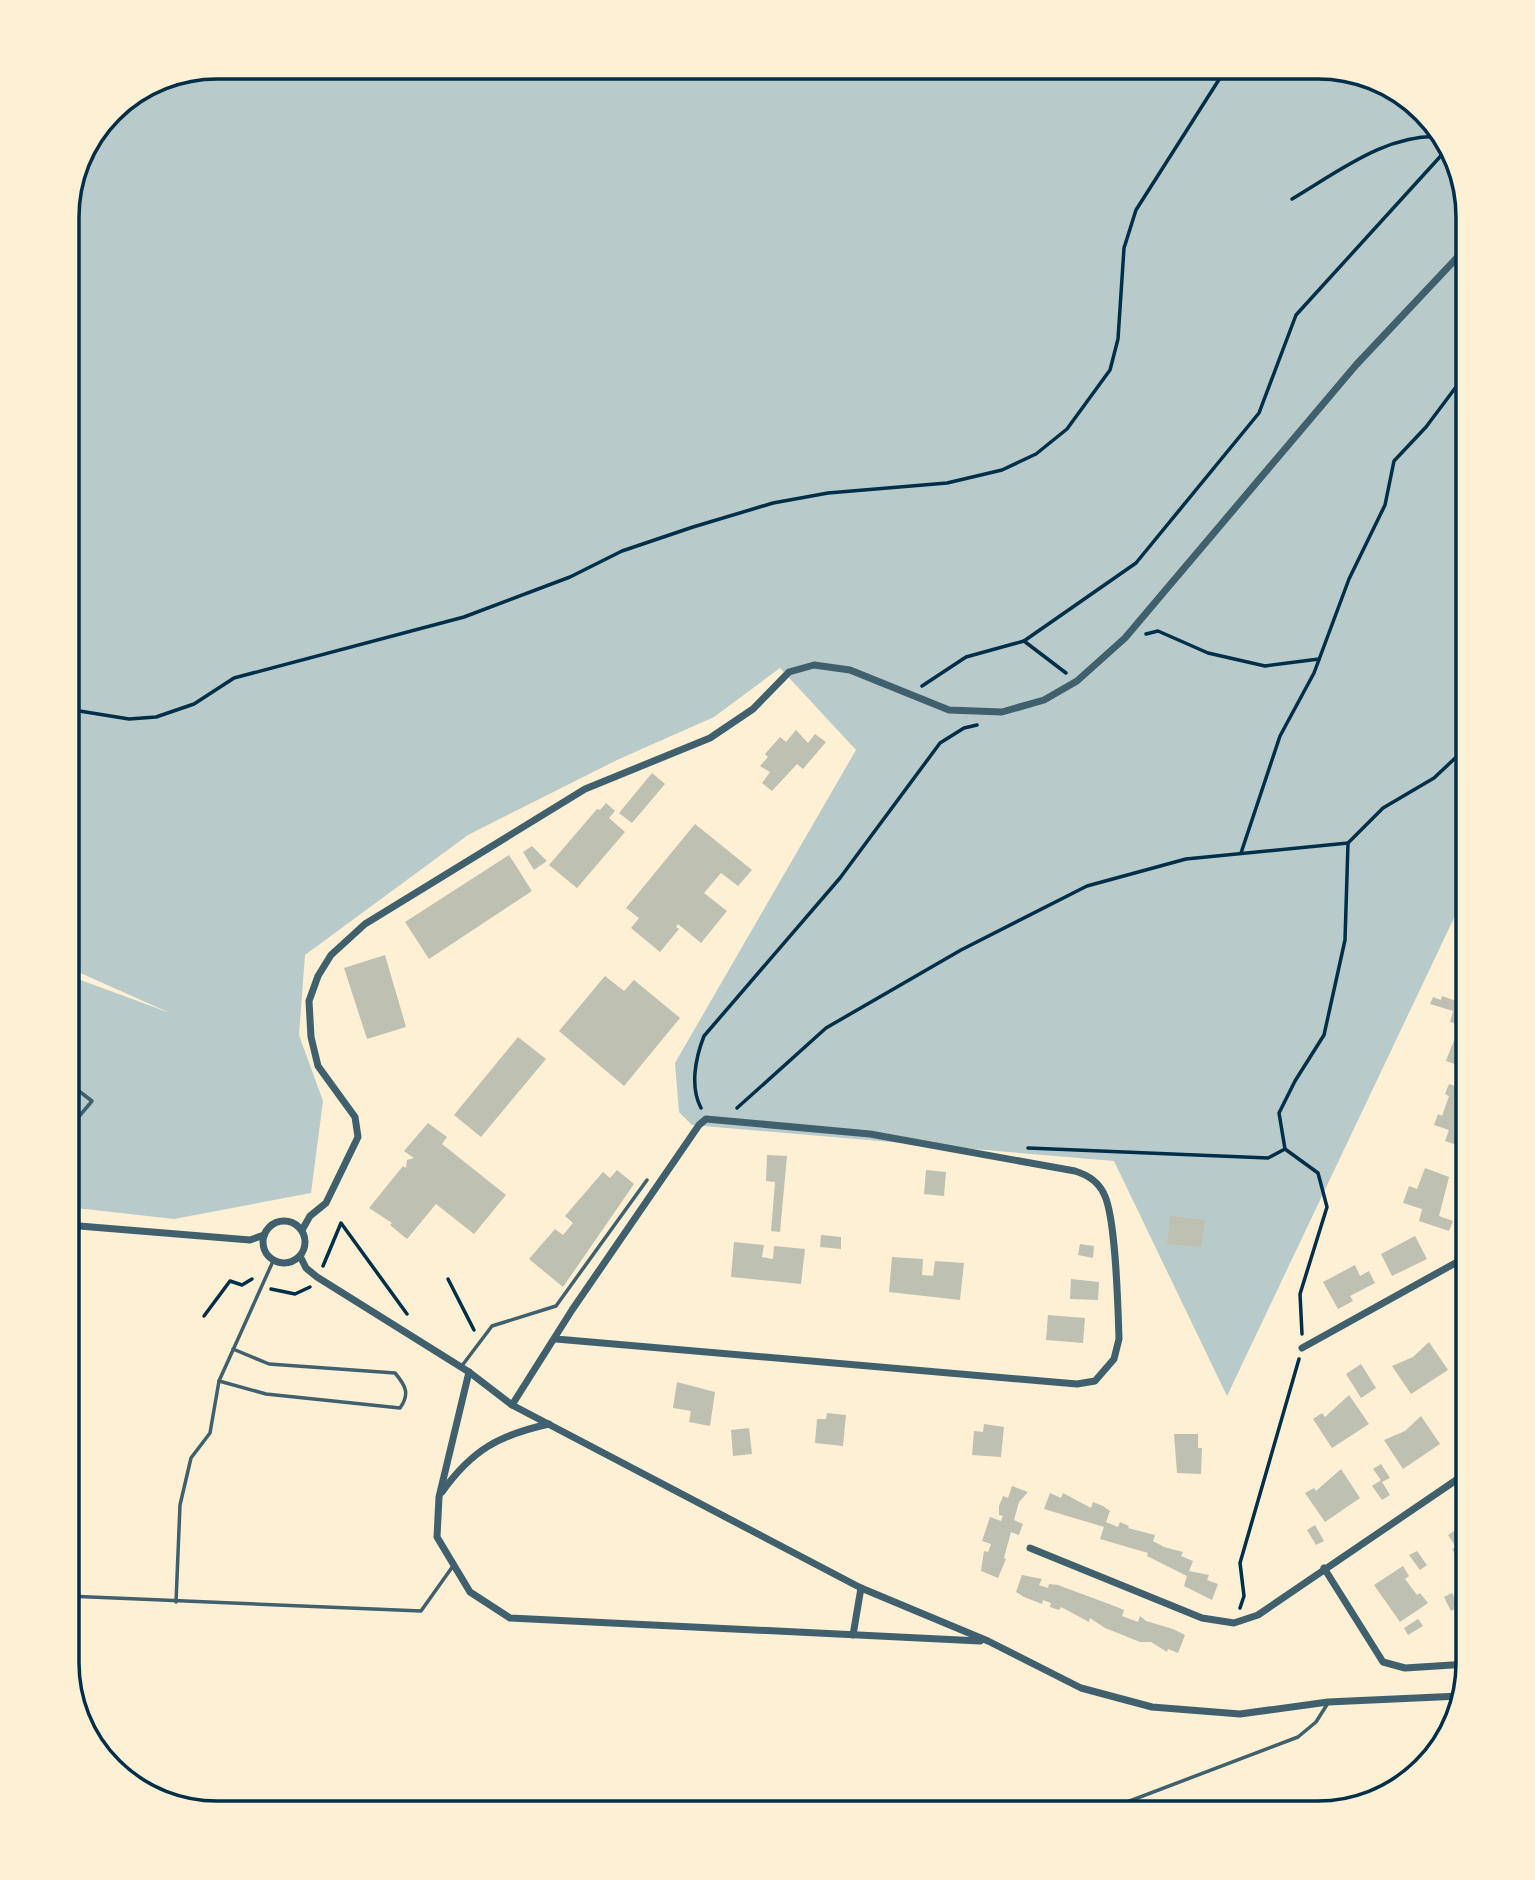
<svg xmlns="http://www.w3.org/2000/svg" width="1535" height="1880" font-family="'Asap Condensed',sans-serif">
	<rect width="100%" height="100%" fill="#fdf0d5"/>
	<path fill="#b9caca" d="M217,67H1328L1393,86L1443,133L1468,216V899L1454,918L1227,1396L1114,1161L692,1125L679,1112L675,1063L856,750L780,668L714,717L617,760L468,835L305,955L299,1035L323,1101L311,1193L174,1219L67,1207V975L170,1013L67,967V206L82,150L117,104L159,78Z"/>
	<g fill="#bec0b2">
		<path d="M796,730L808,743L815,734L826,742L803,769L797,764L772,791L762,783L770,772L760,766L768,757L765,754L780,737L786,742Z"/>
		<path d="M652,773L665,784L632,823L619,813Z"/>
		<path d="M606,803L615,811L609,818L625,832L577,888L549,865L597,809L600,810Z"/>
		<path d="M695,824L752,870L738,886L721,873L704,893L727,911L701,943L678,924L676,927L679,929L660,952L631,928L639,918L626,908Z"/>
		<path d="M532,846L547,861L534,870L523,852Z"/>
		<path d="M509,855L532,891L429,959L405,922Z"/>
		<path d="M385,955L406,1027L367,1039L344,968Z"/>
		<path d="M1468,967V1027L1450,1022L1453,1011L1430,1004L1433,997L1441,1000L1442,996L1462,1003L1465,992L1460,990Z"/>
		<path d="M605,976L624,991L634,980L680,1018L624,1086L559,1031Z"/>
		<path d="M518,1037L546,1059L481,1137L454,1115Z"/>
		<path d="M1454,1040L1468,1045L1463,1067L1446,1061Z"/>
		<path d="M1449,1084L1468,1090V1129L1463,1147L1445,1141L1449,1130L1434,1125L1438,1114L1442,1116L1449,1096L1445,1094Z"/>
		<path d="M428,1123L447,1137L442,1144L506,1195L474,1234L436,1204L407,1239L390,1225L392,1223L369,1208L403,1166L406,1168L407,1160L414,1158L404,1151Z"/>
		<path d="M767,1155L787,1156L780,1232L771,1231L775,1182L766,1181Z"/>
		<path d="M1425,1168L1449,1177L1439,1216L1453,1221L1449,1231L1419,1221L1422,1209L1403,1203L1409,1186L1417,1189Z"/>
		<path d="M617,1170L634,1184L563,1287L529,1259L555,1229L563,1235L573,1223L565,1216L603,1172L610,1178Z"/>
		<path d="M926,1170L946,1172L944,1196L924,1194Z"/>
		<path d="M1170,1216L1205,1220L1201,1247L1167,1244Z"/>
		<path d="M821,1235L841,1237V1249L820,1247Z"/>
		<path d="M1415,1236L1427,1259L1392,1276L1381,1254Z"/>
		<path d="M734,1242L764,1245L762,1257L773,1259L774,1246L805,1249L801,1284L731,1277Z"/>
		<path d="M1080,1244L1094,1246L1093,1258L1078,1255Z"/>
		<path d="M892,1257L923,1259L922,1275L933,1276L935,1261L964,1263L960,1300L889,1292Z"/>
		<path d="M1355,1265L1360,1276L1369,1271L1375,1283L1350,1296L1353,1301L1338,1309L1323,1282Z"/>
		<path d="M1071,1279L1099,1282L1098,1300L1070,1299Z"/>
		<path d="M1048,1315L1085,1318L1083,1343L1046,1340Z"/>
		<path d="M1429,1342L1448,1370L1411,1394L1392,1366L1413,1357Z"/>
		<path d="M1361,1364L1376,1388L1361,1398L1346,1374Z"/>
		<path d="M677,1382L715,1392L710,1426L689,1422L691,1411L673,1408Z"/>
		<path d="M1349,1395L1369,1424L1332,1448L1313,1419L1322,1413L1325,1417Z"/>
		<path d="M827,1413L846,1415L843,1446L815,1443L817,1419H826Z"/>
		<path d="M1421,1416L1440,1444L1403,1469L1384,1440L1405,1431Z"/>
		<path d="M984,1424L1004,1427L1001,1457L972,1455L974,1431L983,1432Z"/>
		<path d="M749,1428L752,1454L733,1456L731,1430Z"/>
		<path d="M1174,1434H1198V1448H1202L1201,1474L1177,1473Z"/>
		<path d="M1381,1464L1390,1478L1382,1482L1390,1495L1382,1500L1372,1486L1381,1480L1373,1469Z"/>
		<path d="M1341,1469L1360,1498L1325,1522L1305,1493L1314,1488L1316,1491Z"/>
		<path d="M1012,1486L1028,1492L1019,1502L1014,1520L1023,1524L1019,1535L1011,1532L1004,1558L1006,1559L998,1578L981,1571L984,1551L988,1552L991,1544L982,1541L990,1517L1001,1521L1003,1516L999,1515V1506L1003,1496L1008,1498Z"/>
		<path d="M1050,1493L1061,1498L1063,1493L1091,1508L1093,1502L1103,1506L1110,1511L1106,1522L1118,1527L1120,1522L1129,1526L1128,1528L1155,1535L1153,1541L1164,1547L1183,1552L1181,1556L1193,1561L1189,1571L1209,1575L1207,1580L1218,1584L1212,1600L1184,1586L1187,1576L1147,1556L1148,1553L1100,1539L1104,1527L1044,1509Z"/>
		<path d="M1468,1522V1563L1463,1567L1452,1549L1456,1547L1448,1535Z"/>
		<path d="M1315,1525L1324,1541L1316,1545L1307,1530Z"/>
		<path d="M1417,1551L1427,1565L1420,1570L1409,1555Z"/>
		<path d="M1403,1566L1409,1576L1405,1579L1417,1595L1420,1593L1428,1603L1400,1622L1374,1585Z"/>
		<path d="M1022,1575L1042,1579L1039,1585L1048,1588L1049,1584L1058,1585L1117,1607L1124,1610L1122,1616L1138,1622L1140,1616L1146,1621L1173,1629L1185,1635L1178,1653L1168,1649L1167,1652L1151,1642H1140L1105,1628L1090,1618L1089,1622L1061,1607L1059,1610L1050,1607L1051,1603L1043,1600L1042,1604L1024,1597L1016,1592Z"/>
		<path d="M1452,1593L1459,1607L1451,1611L1444,1597Z"/>
		<path d="M1418,1619L1423,1626L1408,1635L1404,1628Z"/>
	</g>
	<g fill="none" stroke-linecap="round" stroke-linejoin="round">
		<g stroke="#003049" stroke-width="3.5">
			<path d="M1292,199C1338,172 1388,132 1444,137"/>
			<path d="M1146,634L1158,631L1208,653L1265,666L1319,659"/>
			<path d="M1066,673L1024,641L1136,563L1259,413L1296,315L1448,148"/>
			<path d="M922,686L966,657L1024,641"/>
			<path d="M67,709L129,719L156,717L194,704L234,678L464,617L570,577L622,551L693,527L773,503L828,493L947,483L1002,470L1036,454L1067,429L1110,370L1118,339L1124,248L1136,210L1227,67"/>
			<path d="M1241,853L1280,736L1314,673L1349,579L1385,505L1394,461L1426,427L1468,371"/>
			<path d="M701,1108C690,1087 695,1059 704,1036L840,878L940,743L964,728L977,725"/>
			<path d="M737,1108L826,1028L961,950L1087,886L1186,859L1348,843L1383,808L1434,778L1468,746"/>
			<path d="M1028,1148L1268,1158L1285,1149L1279,1113L1295,1081L1324,1035L1345,940L1348,843"/>
			<path d="M1285,1149L1318,1173L1327,1207L1300,1294L1302,1334"/>
			<path d="M323,1266L341,1223L407,1314"/>
			<path d="M448,1279L474,1330"/>
			<path d="M271,1289L295,1294L310,1287"/>
			<path d="M204,1316L230,1281L242,1285L252,1279"/>
			<path d="M1240,1608L1244,1596L1240,1563L1299,1359"/>
		</g>
		<g stroke="#3f606c" stroke-width="3.5">
			<path d="M67,1126H71L92,1101L67,1082"/>
			<path d="M233,1349L269,1364L395,1373C406,1386 410,1394 400,1408L266,1394L219,1381L274,1259"/>
			<path d="M461,1367L492,1326L556,1306L647,1180"/>
			<path d="M67,1596L421,1611L453,1566"/>
			<path d="M176,1602L180,1505L191,1458L210,1433L219,1381"/>
			<path d="M1098,1813L1298,1737L1316,1722L1328,1703"/>
		</g>
		<g stroke="#3f606c" stroke-width="7">
			<circle cx="284" cy="1242" r="21"/>
			<path d="M67,1225L250,1240L264,1235"/>
			<path d="M302,1230L310,1216L326,1203L358,1137L355,1117L318,1066L311,1037L309,1001L318,976L331,955L365,924L585,789L710,738L753,709L789,672L814,665L850,670L949,710L1002,712L1044,700L1077,681L1125,638L1356,365L1468,246"/>
			<path d="M300,1256L306,1268L317,1277L469,1372L512,1405L861,1588L988,1641L1081,1688L1152,1707L1240,1714L1328,1702L1460,1696"/>
			<path d="M1302,1348L1468,1256"/>
			<path d="M469,1372L439,1497L437,1537L470,1592L510,1618L980,1641"/>
			<path d="M512,1405L572,1310L699,1125L706,1119L870,1134L1075,1171C1088,1175 1098,1181 1104,1194C1116,1217 1118,1309 1119,1339L1114,1359L1095,1381L1077,1384L556,1339"/>
			<path d="M442,1492C472,1450 499,1435 549,1424"/>
			<path d="M1030,1548L1202,1618L1234,1623L1258,1615L1468,1472"/>
			<path d="M1324,1568L1383,1662L1405,1668L1468,1664"/>
			<path d="M853,1635L861,1588"/>
		</g>
	</g>
	<path d="M0 0H1535V1880H0ZM217 79H1318A138 138 0 0 1 1456 217V1663A138 138 0 0 1 1318 1801H217A138 138 0 0 1 79 1663V217A138 138 0 0 1 217 79Z" fill="#fdf0d5" fill-rule="evenodd"/>
	<path fill="none" stroke="#003049" stroke-width="3.5" d="M217 79H1318A138 138 0 0 1 1456 217V1663A138 138 0 0 1 1318 1801H217A138 138 0 0 1 79 1663V217A138 138 0 0 1 217 79Z"/>
</svg>
